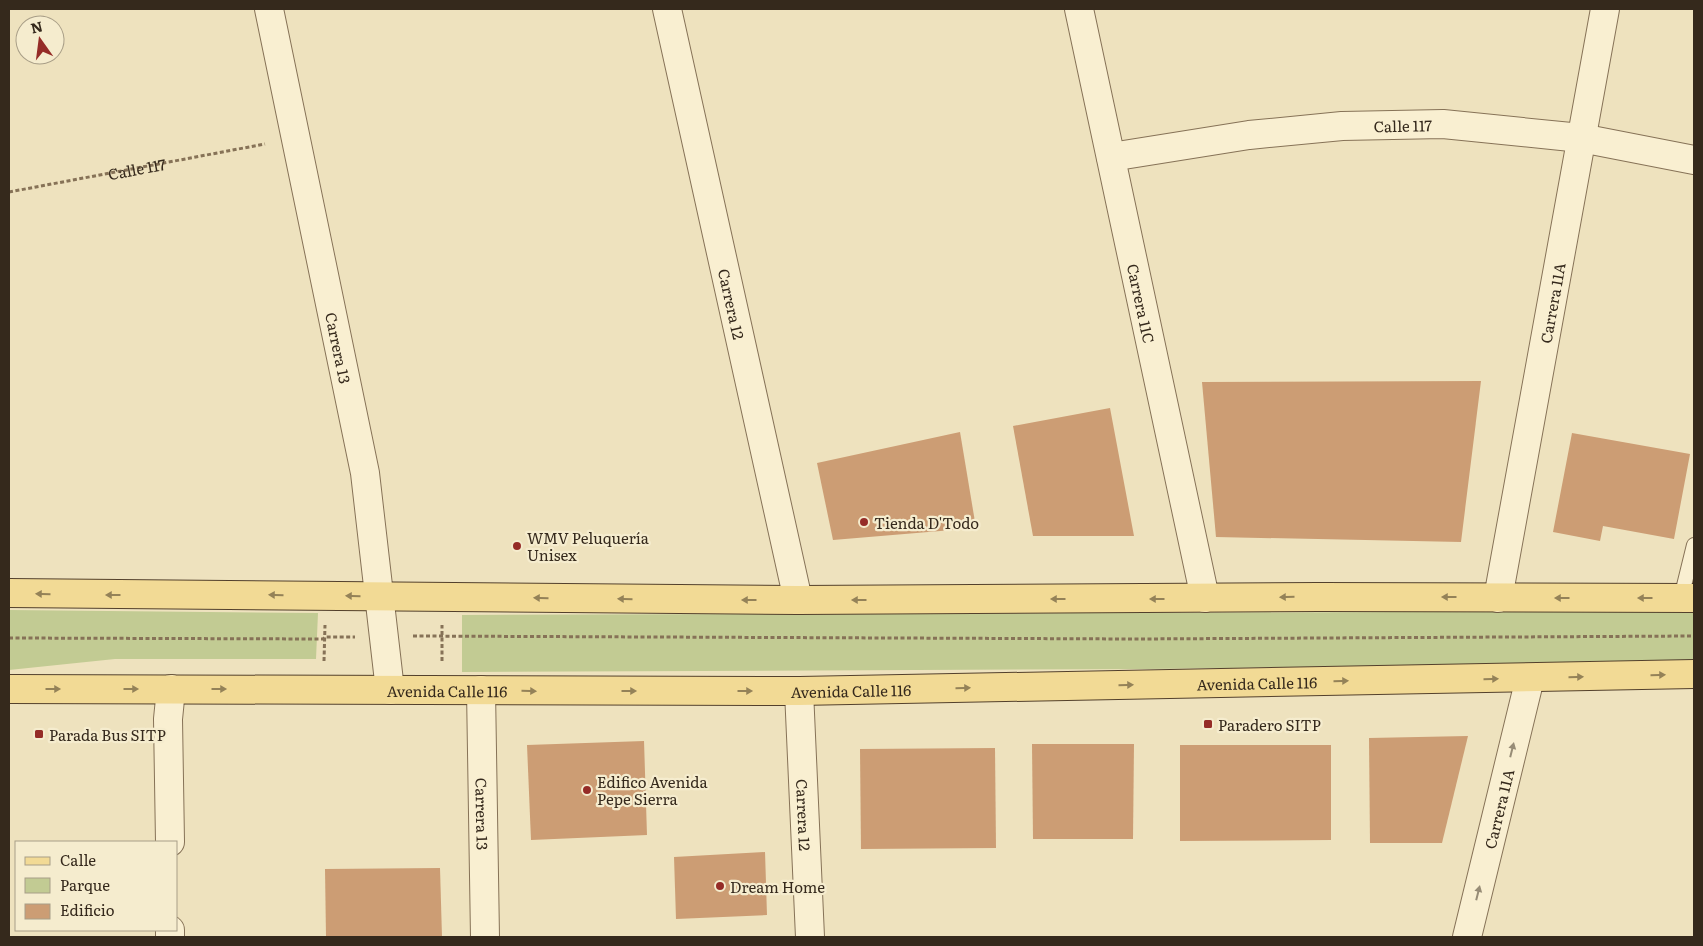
<svg xmlns="http://www.w3.org/2000/svg" width="1703" height="946" font-family="Literata,serif">
	<rect width="100%" height="100%" fill="#eee2be"/>
	<g fill="#c2cb93">
		<path d="M9,610L318,613L316,659H115L9,670Z"/>
		<path d="M1694,611V662L1147,669L462,672V615Z"/>
	</g>
	<g fill="#cc9d74">
		<path d="M1481,381L1461,542L1216,537L1202,382Z"/>
		<path d="M1110,408L1134,536H1033L1013,426Z"/>
		<path d="M960,432L976,528L833,540L817,463Z"/>
		<path d="M1572,433L1690,454L1674,539L1603,526L1600,541L1553,532Z"/>
		<path d="M1468,736L1442,843H1370L1369,738Z"/>
		<path d="M644,741L647,835L531,840L527,745Z"/>
		<path d="M1032,744H1134L1133,839H1033Z"/>
		<path d="M1180,745H1331V840L1180,841Z"/>
		<path d="M995,748L996,848L861,849L860,749Z"/>
		<path d="M765,852L767,915L676,919L674,857Z"/>
		<path d="M440,868L442,937H326L325,869Z"/>
	</g>
	<g fill="none" stroke-linecap="round" stroke-linejoin="round">
		<g stroke="#867257" stroke-width="16">
			<path id="service" d="M1681,598L1694,545"/>
		</g>
		<g stroke="#867257" stroke-width="30">
			<g id="minor">
				<path id="s2" d="M667,9L798,600"/>
				<path id="s3" d="M1079,9L1205,598"/>
				<path id="s4" d="M1111,157L1249,135L1342,126L1443,124L1581,138L1694,160"/>
				<path id="s5" d="M1498,598L1605,9"/>
				<path id="s6" d="M481,690L485,937"/>
				<path id="s7" d="M799,691L810,937"/>
				<path d="M170,842L168,719L171,689"/>
				<path d="M170,930V937"/>
				<path id="s8" d="M1467,937L1530,678"/>
			</g>
		</g>
		<g stroke="#867257" stroke-width="30">
			<g id="tertiary">
				<path id="s9" d="M269,9L365,473L390,690"/>
			</g>
		</g>
		<g stroke="#53402c" stroke-width="30">
			<g id="primary">
				<path d="M9,593L798,600L1319,597L1694,598"/>
				<path id="s10" d="M9,689L799,691L1694,674"/>
			</g>
		</g>
		<g stroke="#867257" stroke-width="3" stroke-dasharray="4 2.5" stroke-linecap="butt">
			<path id="s1" d="M9,192L265,144"/>
			<path d="M413,636L1136,639L1694,636"/>
			<path d="M9,638L323,639L325,637H355"/>
			<path d="M324,661L325,625"/>
			<path d="M442,661V625"/>
		</g>
		<use href="#service" stroke="#f9efd1" stroke-width="14"/>
		<use href="#minor" stroke="#f9efd1" stroke-width="28"/>
		<use href="#tertiary" stroke="#f9efd1" stroke-width="28"/>
		<use href="#primary" stroke="#f2da95" stroke-width="28"/>
	</g>
	<defs><path id="oneway-solid" d="M-6-.8H1V-3.2L6.5 0L1 3.2V.8H-6Z" transform="scale(1.25)"/></defs>
	<g fill="#948258">
		<use href="#oneway-solid" transform="translate(43 594) rotate(-179)"/>
		<use href="#oneway-solid" transform="translate(113 595) rotate(-180)"/>
		<use href="#oneway-solid" transform="translate(276 595) rotate(-179)"/>
		<use href="#oneway-solid" transform="translate(353 596) rotate(-179)"/>
		<use href="#oneway-solid" transform="translate(1287 597) rotate(179)"/>
		<use href="#oneway-solid" transform="translate(1449 597) rotate(-180)"/>
		<use href="#oneway-solid" transform="translate(541 598) rotate(-179)"/>
		<use href="#oneway-solid" transform="translate(1562 598) rotate(-180)"/>
		<use href="#oneway-solid" transform="translate(1645 598) rotate(-180)"/>
		<use href="#oneway-solid" transform="translate(625 599) rotate(-179)"/>
		<use href="#oneway-solid" transform="translate(1058 599) rotate(180)"/>
		<use href="#oneway-solid" transform="translate(1157 599) rotate(180)"/>
		<use href="#oneway-solid" transform="translate(749 600) rotate(-180)"/>
		<use href="#oneway-solid" transform="translate(859 600) rotate(180)"/>
		<use href="#oneway-solid" transform="translate(1658 675) rotate(-1)"/>
		<use href="#oneway-solid" transform="translate(1576 677) rotate(-1)"/>
		<use href="#oneway-solid" transform="translate(1491 679) rotate(-1)"/>
		<use href="#oneway-solid" transform="translate(1341 681) rotate(-1)"/>
		<use href="#oneway-solid" transform="translate(1126 685) rotate(-1)"/>
		<use href="#oneway-solid" transform="translate(963 688) rotate(-1)"/>
		<use href="#oneway-solid" transform="translate(53 689)"/>
		<use href="#oneway-solid" transform="translate(131 689)"/>
		<use href="#oneway-solid" transform="translate(219 689)"/>
		<use href="#oneway-solid" transform="translate(529 691) rotate(1)"/>
		<use href="#oneway-solid" transform="translate(629 691)"/>
		<use href="#oneway-solid" transform="translate(745 691)"/>
	</g>
	<g fill="#978c76">
		<use href="#oneway-solid" transform="translate(1512 750) rotate(-76)"/>
		<use href="#oneway-solid" transform="translate(1478 893) rotate(-76)"/>
	</g>
	<g fill="#952c27" stroke="#f5ecce" stroke-width="2">
		<circle cx="864" cy="522" r="5"/>
		<circle cx="517" cy="546" r="5"/>
		<rect x="1203" y="719" width="10" height="10" rx="2.5"/>
		<rect x="34" y="729" width="10" height="10" rx="2.5"/>
		<circle cx="587" cy="790" r="5"/>
		<circle cx="720" cy="886" r="5"/>
	</g>
	<g text-anchor="middle" dominant-baseline="central" stroke-width="4.5" stroke-linejoin="round" paint-order="stroke">
		<g font-size="15" fill="#35291c" stroke="#f5ecce">
			<text stroke="none"><textPath href="#s4" startOffset="294">Calle 117</textPath></text>
			<text stroke="none"><textPath href="#s1" startOffset="130">Calle 117</textPath></text>
			<text stroke="none"><textPath href="#s5" startOffset="300">Carrera 11A</textPath></text>
			<text stroke="none"><textPath href="#s2" startOffset="302">Carrera 12</textPath></text>
			<text stroke="none"><textPath href="#s3" startOffset="301">Carrera 11C</textPath></text>
			<text stroke="none"><textPath href="#s9" startOffset="346">Carrera 13</textPath></text>
			<text stroke="none"><textPath href="#s10" startOffset="1248">Avenida Calle 116</textPath></text>
			<text stroke="none"><textPath href="#s10" startOffset="438">Avenida Calle 116</textPath></text>
			<text stroke="none"><textPath href="#s10" startOffset="842">Avenida Calle 116</textPath></text>
			<text stroke="none"><textPath href="#s8" startOffset="132">Carrera 11A</textPath></text>
			<text stroke="none"><textPath href="#s6" startOffset="124">Carrera 13</textPath></text>
			<text stroke="none"><textPath href="#s7" startOffset="124">Carrera 12</textPath></text>
		</g>
		<g font-size="15" fill="#35291c" stroke="#f5ecce" text-anchor="start">
			<text x="874" y="522">Tienda D'Todo</text>
			<text x="527" y="537">WMV Peluquería<tspan x="527" dy="17">Unisex</tspan></text>
			<text x="1218" y="724">Paradero SITP</text>
			<text x="49" y="734">Parada Bus SITP</text>
			<text x="597" y="781">Edifico Avenida<tspan x="597" dy="17">Pepe Sierra</tspan></text>
			<text x="730" y="886">Dream Home</text>
		</g>
	</g>
	<rect width="1703" height="946" fill="none" stroke="#35291c" stroke-width="20"/>
	<rect x="15" y="841" width="162" height="90" fill="#f5ecce" stroke="#a89e87"/>
	<rect x="25" y="857" width="25" height="8" fill="#f2da95" stroke="#a89e87"/>
	<text x="60" y="866" font-size="15" fill="#35291c">Calle</text>
	<rect x="25" y="878" width="25" height="15" fill="#c2cb93" stroke="#a89e87"/>
	<text x="60" y="891" font-size="15" fill="#35291c">Parque</text>
	<rect x="25" y="904" width="25" height="15" fill="#cc9d74" stroke="#a89e87"/>
	<text x="60" y="916" font-size="15" fill="#35291c">Edificio</text>
	<g transform="translate(40 40) rotate(346)"><circle r="24" fill="#f5ecce" stroke="#a89e87"/>
	<path d="M0-4L9 19L0 12L-9 19Z" fill="#952c27"/>
	<text y="-8" font-size="14" font-weight="bold" text-anchor="middle" fill="#35291c">N</text>
	</g>
</svg>
